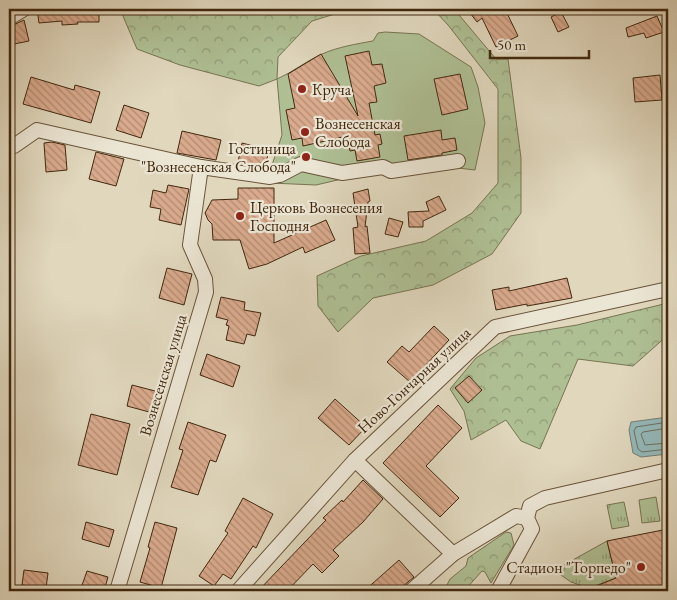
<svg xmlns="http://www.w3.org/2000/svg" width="677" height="600" font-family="'EB Garamond',serif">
	<defs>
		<pattern id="grass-tufts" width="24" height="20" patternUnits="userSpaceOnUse" patternTransform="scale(1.25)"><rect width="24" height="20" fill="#afbf94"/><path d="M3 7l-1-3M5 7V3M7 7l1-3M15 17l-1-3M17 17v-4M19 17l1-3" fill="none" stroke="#909b77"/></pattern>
		<pattern id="forest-crowns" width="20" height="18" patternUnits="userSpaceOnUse" patternTransform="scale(1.25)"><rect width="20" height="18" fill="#afbf94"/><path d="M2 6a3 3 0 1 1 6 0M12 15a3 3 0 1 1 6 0" fill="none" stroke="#909b77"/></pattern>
		<pattern id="building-back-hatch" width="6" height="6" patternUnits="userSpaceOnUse" patternTransform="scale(1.25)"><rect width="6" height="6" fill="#d9aa8d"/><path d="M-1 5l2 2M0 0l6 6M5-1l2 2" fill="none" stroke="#b28a72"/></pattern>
	</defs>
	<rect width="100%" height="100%" fill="#e0d7bd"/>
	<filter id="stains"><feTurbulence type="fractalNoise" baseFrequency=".004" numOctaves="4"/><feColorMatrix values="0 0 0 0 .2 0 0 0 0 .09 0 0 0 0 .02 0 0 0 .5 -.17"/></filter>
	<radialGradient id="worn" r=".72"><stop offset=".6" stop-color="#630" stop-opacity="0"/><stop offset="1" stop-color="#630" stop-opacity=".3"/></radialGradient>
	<g fill="url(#grass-tufts)" stroke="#787451">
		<path d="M656,497L660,521L642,523L639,500Z"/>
		<path d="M624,502L629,526L612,529L607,505Z"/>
		<path d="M607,541L616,578L589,588L571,582L558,573L562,566Z"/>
	</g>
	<g fill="url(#forest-crowns)" stroke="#787451">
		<path d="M120,9H351L312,21L278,57L277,79L259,86L180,65L137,49Z"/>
		<path d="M433,9H454L496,59H508L521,158V213L492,254L433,285L373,298L338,332L318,306L317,276L361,256L426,241L472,213L498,183V89L448,25Z"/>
		<path d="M668,303V335L633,366L578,359L540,449L521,441L506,420L471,440L464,411L450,389L476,358L510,336L577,325Z"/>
		<path d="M506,532L511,533L514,545L491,583L485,572L482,571L464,591H444L450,579L466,566L468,558Z"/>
	</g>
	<path fill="#afbf94" stroke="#787451" d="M385,32L419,34L471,67L478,87L485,123L475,170L458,168L401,176L385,169L316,185L270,183V171L282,135L277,79C293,72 306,61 322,54C338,47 356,44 373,41L378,33Z"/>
	<path fill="#95b8b8" stroke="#747e74" d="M668,417V454L641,457L633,453L629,430L631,422Z"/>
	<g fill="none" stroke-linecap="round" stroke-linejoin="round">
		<g stroke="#6c7063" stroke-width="1">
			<path d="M668,422L636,427L634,431L638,449L642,452L668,449"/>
			<path d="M668,428L643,432L641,434L645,445L668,443"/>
		</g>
	</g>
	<g fill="url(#building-back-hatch)" stroke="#42280e">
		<path d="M37,9H99V22H77L78,24L62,25V21L39,23Z"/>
		<path d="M467,9H505L518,36L496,47L482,18L477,22Z"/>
		<path d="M561,12L569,27L558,32L551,17Z"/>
		<path d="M657,16L664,32L646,38L644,33L628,37L626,28Z"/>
		<path d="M24,20L29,41L9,45V27Z"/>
		<path d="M369,51L372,65L382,64L386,83L374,86L377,102L369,103L375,135L380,134L382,144L378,145L380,157L357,161L355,150L350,151L347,136L303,146L302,138L292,140L286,110L295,108L288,74L321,54L358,116L345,56Z"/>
		<path d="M460,74L468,109L442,115L434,79Z"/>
		<path d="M660,75L662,100L635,102L633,78Z"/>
		<path d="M31,77L74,90L75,85L100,92L91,123L23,104Z"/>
		<path d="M124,105L149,113L141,138L116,130Z"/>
		<path d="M441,130L442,140L455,138L457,150L442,153V155L408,160L404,136Z"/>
		<path d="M182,131L221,140L216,160L177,153Z"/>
		<path d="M52,142L65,145L67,170L46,172L44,143Z"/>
		<path d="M242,143L269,150L265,167L238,162Z"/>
		<path d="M96,152L124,159L116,186L89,179Z"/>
		<path d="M168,185L189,189L181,225L159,220L161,209L150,207L153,190L166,193Z"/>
		<path d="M238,188H274V243L326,220L335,240L305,253L303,247L267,264L249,269L240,240H213L212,224L208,220L205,213L212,200L238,199Z"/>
		<path d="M368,189L370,201L368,202L365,227L367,226L370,253L355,254L353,228L358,227L353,193Z"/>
		<path d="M439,196L446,210L423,221V227H409L408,212L429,211L426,202Z"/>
		<path d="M389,218L403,222L398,237L385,234Z"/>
		<path d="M167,268L192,274L184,305L159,298Z"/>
		<path d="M567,278L572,298L527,306V304L496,310L492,290L509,287V291Z"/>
		<path d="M221,297L245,302L244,310L261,313L255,336L247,334L244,344L226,340L229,326L226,325L228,320L216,317Z"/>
		<path d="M434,326L449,340L410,382L387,362L402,346L409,352Z"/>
		<path d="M207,354L240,366L233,387L200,375Z"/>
		<path d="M469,376L482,390L468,403L455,388Z"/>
		<path d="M132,385L159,392L153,413L127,406Z"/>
		<path d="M335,399L366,427L349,445L318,418Z"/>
		<path d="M438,405L462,428L426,466L459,498L440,517L383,463Z"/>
		<path d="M91,414L130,424L117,475L78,465Z"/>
		<path d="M188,422L226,435L216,462L210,460L198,495L171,487L183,450L179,449Z"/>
		<path d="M363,480L383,499L363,522L333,550L339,556L322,573L313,564L287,591H258L326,520L323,518L342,500L343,502Z"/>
		<path d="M243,498L273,514L256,548L253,546L231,579L223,574L214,586L199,576L228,533L225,531Z"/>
		<path d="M86,522L114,530L109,547L82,539Z"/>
		<path d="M155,522L177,528L161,588L140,582L150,548L148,547Z"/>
		<path d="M663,530L668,556V591H584L616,578L607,541Z"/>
		<path d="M399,560L414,577L397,591H364Z"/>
		<path d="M24,570L48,573L46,588L22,585Z"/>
		<path d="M87,571L108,577L104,591H80Z"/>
	</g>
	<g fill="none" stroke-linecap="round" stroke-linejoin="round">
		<g stroke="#6a543a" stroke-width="16">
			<g id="street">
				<path d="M9,18L24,9"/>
				<path d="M14,146L37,130L201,167L270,177L280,175L301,164L342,173L383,167L391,171L458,161"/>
				<path d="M355,460L453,554"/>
				<path d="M117,591L206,292L205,279L190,245L201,167"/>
				<path d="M238,591L355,460L495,327L668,289"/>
				<path d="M411,591L453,554L516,516L527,518"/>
				<path d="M498,591L532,529L527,518L530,506L545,498L668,470"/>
			</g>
		</g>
		<use href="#street" stroke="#ebe5d4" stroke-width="14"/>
	</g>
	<g fill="#8f2418" stroke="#ebe5d4" stroke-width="2">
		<circle cx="302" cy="89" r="5"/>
		<circle cx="305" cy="132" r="5"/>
		<circle cx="306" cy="157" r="5"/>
		<circle cx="240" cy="216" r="5"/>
		<circle cx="641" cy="567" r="5"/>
	</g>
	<g text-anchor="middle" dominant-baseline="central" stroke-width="4.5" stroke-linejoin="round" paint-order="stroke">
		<g font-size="16" fill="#42280e" stroke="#ebe5d4" text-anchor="start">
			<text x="312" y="89">Круча</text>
			<text x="315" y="123">Вознесенская<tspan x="315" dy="18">Слобода</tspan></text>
			<text x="296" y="148" text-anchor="end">Гостиница<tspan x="296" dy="18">"Вознесенская Слобода"</tspan></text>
			<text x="250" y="207">Церковь Вознесения<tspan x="250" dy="18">Господня</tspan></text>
			<text x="631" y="567" text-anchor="end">Стадион "Торпедо"</text>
		</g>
		<g font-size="16" fill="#42280e" stroke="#ebe5d4">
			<text transform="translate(163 375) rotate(-73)">Вознесенская улица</text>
			<text transform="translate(414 380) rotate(-43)">Ново-Гончарная улица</text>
		</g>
	</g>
	<rect width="677" height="600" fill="none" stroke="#e0d7bd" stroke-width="30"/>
	<rect x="10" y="10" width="657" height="580" fill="none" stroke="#42280e" stroke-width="2.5"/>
	<rect x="15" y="15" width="647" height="570" fill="none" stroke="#42280e"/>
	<path d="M490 50v8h99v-8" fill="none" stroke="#42280e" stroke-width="2.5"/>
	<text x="497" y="50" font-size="15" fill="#42280e" stroke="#ebe5d4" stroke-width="4" paint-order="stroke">50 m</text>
	<rect width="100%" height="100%" filter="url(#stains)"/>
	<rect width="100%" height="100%" fill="url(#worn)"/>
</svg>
